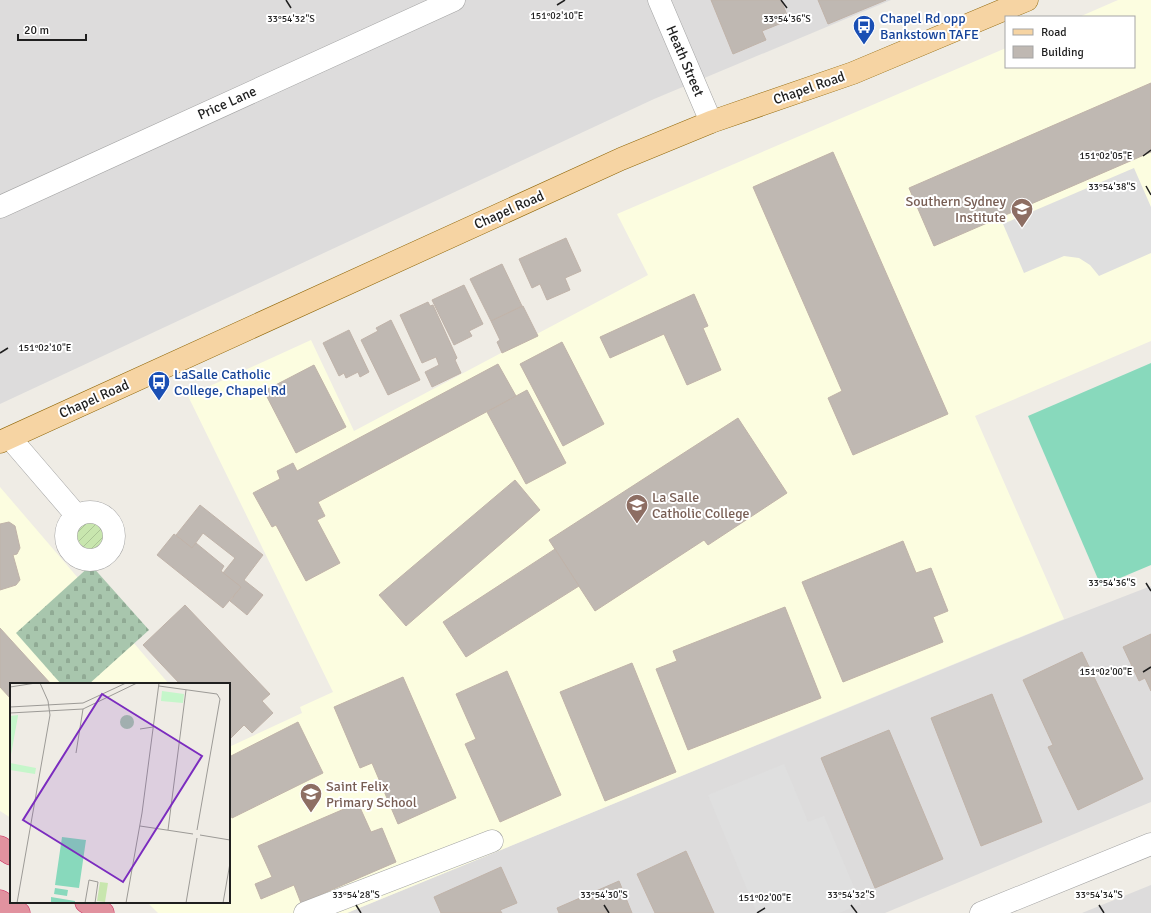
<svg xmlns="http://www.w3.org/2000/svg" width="1151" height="913" font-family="Signika,sans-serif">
	<defs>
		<pattern id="cemetery-stones" width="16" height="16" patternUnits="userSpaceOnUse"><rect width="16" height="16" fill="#a8c6ad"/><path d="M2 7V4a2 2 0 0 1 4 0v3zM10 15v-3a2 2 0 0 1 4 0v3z" fill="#90aa94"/></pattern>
		<pattern id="garden-furrows" width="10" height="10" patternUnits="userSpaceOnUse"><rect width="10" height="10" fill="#c8e6ae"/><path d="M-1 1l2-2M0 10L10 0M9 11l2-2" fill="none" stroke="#abc595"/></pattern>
	</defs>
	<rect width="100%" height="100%" fill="#efece5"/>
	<g fill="#dddcdc">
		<path d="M0,0H891L654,99L0,404Z"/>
		<path d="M1151,586V802L885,913H347L1058,622Z"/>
		<path d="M1151,885V913H1082Z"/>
	</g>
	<g fill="#fcfde0">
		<path d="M1118,0H1151V341L975,416L1064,619L347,913H158L147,902H229V747L302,713L300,707L333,692L188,396L311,340L354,431L648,275L617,214L1006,48V67H1134V17H1079Z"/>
		<path d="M0,487L169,684H11V818L0,811Z"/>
	</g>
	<path fill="url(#cemetery-stones)" d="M91,565L149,630L89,684H61L16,633Z"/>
	<circle fill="url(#garden-furrows)" cx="91" cy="535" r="14"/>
	<path fill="#88d9bc" d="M1151,363V565L1101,586L1028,416Z"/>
	<g fill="#dfdfdf">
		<path d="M1134,168L1151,207V253L1099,276L1090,265L1079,258L1064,256L1024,273L1003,224Z"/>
		<path d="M784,764L808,822L824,816L861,904L839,913H757L708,795Z"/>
	</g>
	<g fill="#bfb8b2" stroke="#c0b3a9">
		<path d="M711,0H781L789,20L762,31L766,40L733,54Z"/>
		<path d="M818,0H886L828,24Z"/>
		<path d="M1151,83V152L934,246L909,188Z"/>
		<path d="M833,152L948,414L853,455L828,398L842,391L753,187Z"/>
		<path d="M566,238L581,271L565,278L570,290L547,300L540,284L532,288L519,259Z"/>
		<path d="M502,264L522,306L491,321L470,279Z"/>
		<path d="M464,285L483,324L469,331L472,336L454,345L432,300Z"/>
		<path d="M694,294L708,326L703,328L721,370L687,385L664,334L610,358L600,337Z"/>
		<path d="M428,302L430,306L433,305L457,358L455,360L461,373L432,387L425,372L439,365L436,357L422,363L400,315Z"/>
		<path d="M523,306L538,336L502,353L497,342L500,340L491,321Z"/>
		<path d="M391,320L420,380L388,395L361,340L378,331L376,328Z"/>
		<path d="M349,330L369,372L360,377L358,372L346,378L344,373L339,376L323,343Z"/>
		<path d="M562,342L604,424L563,446L520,364Z"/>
		<path d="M498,364L516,396L318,502L325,516L317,520L340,563L306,581L276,525L272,527L253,493L280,479L277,471L293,463L297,471Z"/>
		<path d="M314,365L346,427L296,453L264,391Z"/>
		<path d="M527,390L566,463L526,484L487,412Z"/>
		<path d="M738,418L787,493L708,545L704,540L595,611L549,540Z"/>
		<path d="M515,480L540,510L406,626L379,595Z"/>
		<path d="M200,505L263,555L244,580L263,595L247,615L230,601L241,587L223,573L235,558L203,533L192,548L176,535Z"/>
		<path d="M9,522L15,526L20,548L17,554L13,555L20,580L16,585L0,590V524Z"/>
		<path d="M174,534L192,548L196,543L224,566L221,571L241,587L223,608L157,555Z"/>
		<path d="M903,541L916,573L931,568L948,611L933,617L943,642L843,682L802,582Z"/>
		<path d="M555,549L579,586L466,657L443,622Z"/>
		<path d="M185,605L270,694L262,701L273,713L252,733L244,725L231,738L229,736V684H180L143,645Z"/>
		<path d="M785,607L821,698L688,750L656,669L677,661L673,651Z"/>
		<path d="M0,628L51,684H11V699L0,687Z"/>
		<path d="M1151,634V691L1145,678L1139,681L1123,647Z"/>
		<path d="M1082,652L1143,779L1078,810L1048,747L1053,745L1023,680Z"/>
		<path d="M632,663L676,772L605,801L560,692Z"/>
		<path d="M507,671L561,795L500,822L465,744L476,739L456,694Z"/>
		<path d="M403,677L456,798L398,824L372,763L360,768L334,707Z"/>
		<path d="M992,694L1042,822L981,846L931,718Z"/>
		<path d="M298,722L323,773L232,818L229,812V757Z"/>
		<path d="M889,730L943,859L875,888L821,758Z"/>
		<path d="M358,803L371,832L382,828L396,862L301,903L294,885L261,899L255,884L272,877L258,846Z"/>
		<path d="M686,851L714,913H655L637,874Z"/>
		<path d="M501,867L517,903L500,910L502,913H441L434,897Z"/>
		<path d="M619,881L632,913H559L557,908Z"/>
	</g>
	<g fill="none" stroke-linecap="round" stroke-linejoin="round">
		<g stroke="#a3a3a3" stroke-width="23">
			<g id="minor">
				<path d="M659,0L711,122"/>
				<path d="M0,207L454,0"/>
				<path d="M10,438L77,516"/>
				<circle cx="90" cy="536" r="24"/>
				<path d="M305,913L492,841"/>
				<path d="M981,913L1151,844"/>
			</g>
		</g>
		<g stroke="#906709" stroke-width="23">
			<path id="major" d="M0,442L621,159L711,122L853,73L1027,0"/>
		</g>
		<g stroke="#d02f62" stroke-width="23">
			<g id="highway">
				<path d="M0,847L11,854"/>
				<path d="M0,901L19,913"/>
				<path d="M86,902L103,913"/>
			</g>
		</g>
		<use href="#minor" stroke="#fff" stroke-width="22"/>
		<use href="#major" stroke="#f6d4a3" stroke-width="22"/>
		<use href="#highway" stroke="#e1929f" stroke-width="22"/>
	</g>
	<path fill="none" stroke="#1f1f1f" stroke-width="1.5" d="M286,0L291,8M781,0L787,8M557,5L565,0M1143,156L1151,150M1146,186L1151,195M0,353L8,348M1146,583L1151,591M1143,672L1151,667M356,905L361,913M604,905L609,913M851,905L857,913M1099,905L1104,913M757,913L765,908"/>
	<defs>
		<g id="bus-pin" transform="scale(1.15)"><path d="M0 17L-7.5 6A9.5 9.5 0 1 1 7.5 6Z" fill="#1a4fb4" stroke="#fff"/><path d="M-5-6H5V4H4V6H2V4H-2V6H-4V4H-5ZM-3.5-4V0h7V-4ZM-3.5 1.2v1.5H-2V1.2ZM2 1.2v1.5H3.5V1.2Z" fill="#fff"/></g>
		<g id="university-pin" transform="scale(1.15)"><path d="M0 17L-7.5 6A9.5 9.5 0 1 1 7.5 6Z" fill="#8d6e63" stroke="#fff"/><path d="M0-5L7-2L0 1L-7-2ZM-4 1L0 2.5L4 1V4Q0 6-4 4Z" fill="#fff"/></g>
		<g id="school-pin" transform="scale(1.15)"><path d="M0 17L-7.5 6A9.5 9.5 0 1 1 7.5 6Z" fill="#8d6e63" stroke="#fff"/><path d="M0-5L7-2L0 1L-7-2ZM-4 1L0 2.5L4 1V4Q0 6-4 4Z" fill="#fff"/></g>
	</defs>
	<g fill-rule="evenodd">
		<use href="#bus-pin" x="864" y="26"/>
		<use href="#university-pin" x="1022" y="209"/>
		<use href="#bus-pin" x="159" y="382"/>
		<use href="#school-pin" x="637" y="505"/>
		<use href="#school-pin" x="311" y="794"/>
	</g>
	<g text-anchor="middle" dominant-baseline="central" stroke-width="4" stroke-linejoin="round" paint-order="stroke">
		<g font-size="14" fill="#164399" stroke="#fff" text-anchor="start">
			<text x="880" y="18">Chapel Rd opp<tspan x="880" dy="16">Bankstown TAFE</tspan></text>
			<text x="174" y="374">LaSalle Catholic<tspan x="174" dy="16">College, Chapel Rd</tspan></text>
		</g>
		<g font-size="14" fill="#1f1f1f" stroke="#fff">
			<text transform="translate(685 61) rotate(67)">Heath Street</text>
			<text transform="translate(809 88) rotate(-19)">Chapel Road</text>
			<text transform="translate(227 103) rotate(-24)">Price Lane</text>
			<text transform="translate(509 210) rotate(-24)">Chapel Road</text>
			<text transform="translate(94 399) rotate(-24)">Chapel Road</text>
		</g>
		<g font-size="14" fill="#785e54" stroke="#fff" text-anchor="start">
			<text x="1006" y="201" text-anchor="end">Southern Sydney<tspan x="1006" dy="16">Institute</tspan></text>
			<text x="652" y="497">La Salle<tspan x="652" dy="16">Catholic College</tspan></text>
			<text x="326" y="786">Saint Felix<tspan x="326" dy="16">Primary School</tspan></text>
		</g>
	</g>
	<g transform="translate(10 683)">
		<rect width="220" height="220" fill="#efece5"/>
		<path d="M90,199L98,200L95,219L87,218Z" fill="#c8e6ae"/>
		<path d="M110 39a7 7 0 1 1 14 0a7 7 0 1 1-14 0Z" fill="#a8c6ad"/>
		<path d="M152,8L174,11L173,20L151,18ZM8,32V33L0,77V33ZM0,80L26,85L25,91L0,87Z" fill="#c5f6ca"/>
		<path d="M52,154L76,157L69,205L45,202ZM45,205L58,207L57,213L44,211ZM41,214L65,218V220H41Z" fill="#88d9bc"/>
		<path fill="none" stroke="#9c9a96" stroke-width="1" d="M149,3L207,11L210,16L187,147M0,4L26,0M0,24L73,20L116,0M0,30L73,26L127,0M130,46L143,44M66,70L73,26M130,143L183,151M158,147L176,7M190,152L220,157M7,220L40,32L38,18L30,0M75,220L79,197L88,199L85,220M116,220L132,130L149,0M176,220L187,155M213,220L220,180"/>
		<path fill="#7b2cbf" fill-opacity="0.15" stroke="#7b2cbf" stroke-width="2" d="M92,11L192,73L113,199L13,137Z"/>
		<rect width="220" height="220" fill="none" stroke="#1f1f1f" stroke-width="2"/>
	</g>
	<g font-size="10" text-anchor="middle" fill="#1f1f1f" stroke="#fff" stroke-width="4" stroke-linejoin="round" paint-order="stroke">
		<text x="557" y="19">151°02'10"E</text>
		<text x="787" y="22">33°54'36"S</text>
		<text x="291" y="22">33°54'32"S</text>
		<text x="1106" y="159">151°02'05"E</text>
		<text x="1112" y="190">33°54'38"S</text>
		<text x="45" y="351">151°02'10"E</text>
		<text x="1112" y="586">33°54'36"S</text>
		<text x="1106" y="675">151°02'00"E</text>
		<text x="356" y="898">33°54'28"S</text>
		<text x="604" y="898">33°54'30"S</text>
		<text x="851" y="898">33°54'32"S</text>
		<text x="1099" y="898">33°54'34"S</text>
		<text x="765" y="901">151°02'00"E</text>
	</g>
	<rect x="1005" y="16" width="130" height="52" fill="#ffffff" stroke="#a5a5a5"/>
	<rect x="1013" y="29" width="20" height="6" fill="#f6d4a3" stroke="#a5a5a5"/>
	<text x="1041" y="36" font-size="12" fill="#1f1f1f">Road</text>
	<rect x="1013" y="46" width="20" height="12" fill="#bfb8b2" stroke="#a5a5a5"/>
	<text x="1041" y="56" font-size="12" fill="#1f1f1f">Building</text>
	<path d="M18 34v6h68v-6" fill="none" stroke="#1f1f1f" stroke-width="2"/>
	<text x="24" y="34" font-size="12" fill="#1f1f1f" stroke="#ffffff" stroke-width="3" paint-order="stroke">20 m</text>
</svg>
